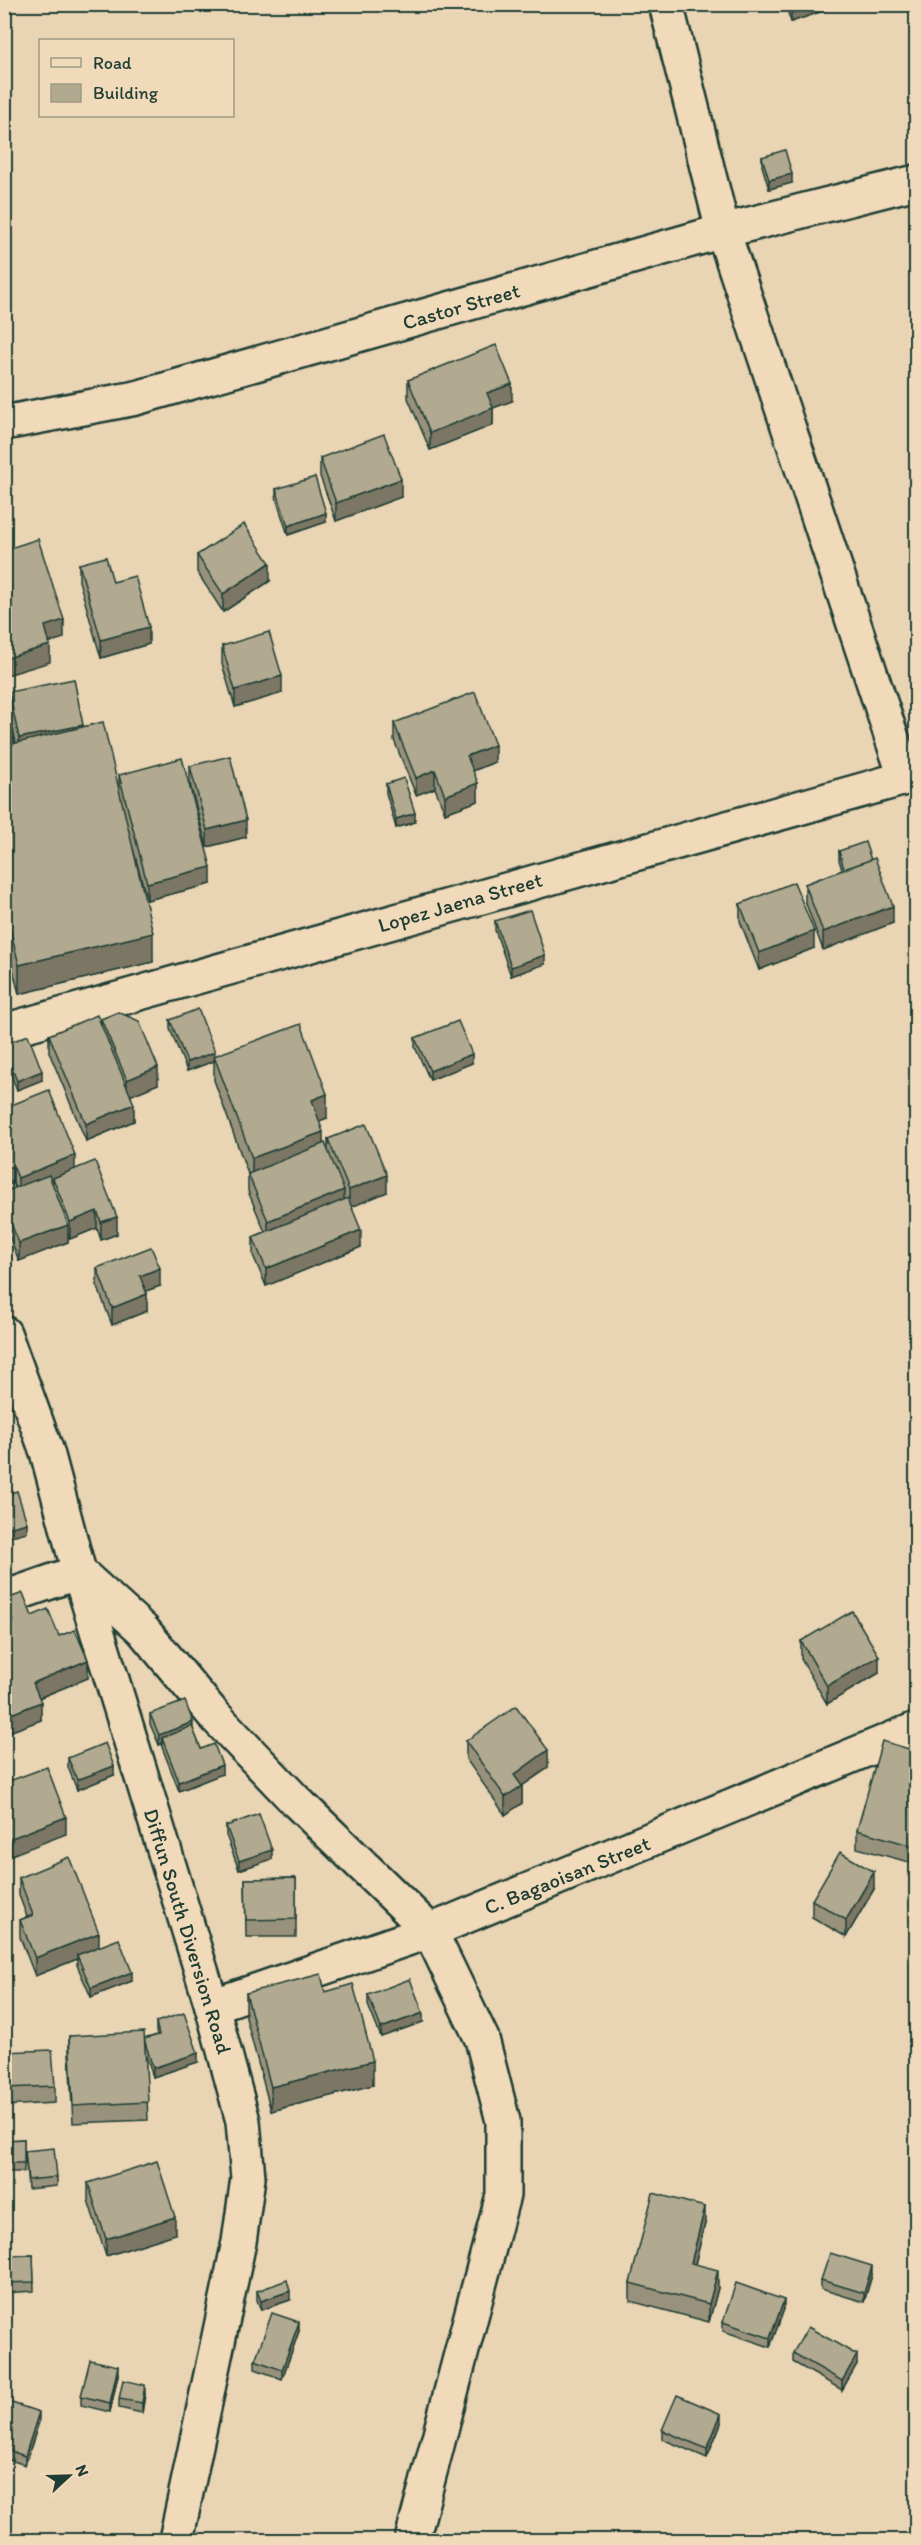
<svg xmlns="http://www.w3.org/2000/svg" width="921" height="2545" font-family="Itim,sans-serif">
	<rect width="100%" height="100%" fill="#e9d4b4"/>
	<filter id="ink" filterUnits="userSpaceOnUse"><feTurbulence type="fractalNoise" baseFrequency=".0167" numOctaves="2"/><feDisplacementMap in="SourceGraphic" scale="12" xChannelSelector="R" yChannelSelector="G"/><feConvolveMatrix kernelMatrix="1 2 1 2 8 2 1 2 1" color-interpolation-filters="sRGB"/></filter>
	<g filter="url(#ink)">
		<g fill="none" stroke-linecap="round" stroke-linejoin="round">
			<g stroke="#1f3d34" stroke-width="38">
				<g id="minor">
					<path d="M666,4L723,231L905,777"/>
					<path d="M4,423L136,398L723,231L916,182"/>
					<path d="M4,1031L916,775"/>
					<path d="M4,1333L47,1452L79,1572L212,2006L243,2121L248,2178L239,2242L176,2540"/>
					<path d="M4,1598L79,1572L142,1629L213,1714L294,1799L430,1931L482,2039L503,2121V2195L412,2540"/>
					<path d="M212,2006L430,1931L916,1729"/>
				</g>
			</g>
			<use href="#minor" stroke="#f1dab9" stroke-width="33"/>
		</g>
		<g fill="#98927c" stroke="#1f3d34" stroke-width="1.5">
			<path d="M785,4H826V10L791,22Z"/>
			<path d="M762,157L792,183L769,189L762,166Z"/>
			<path d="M408,380L512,401L493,408V425L430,450L408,398Z"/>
			<path d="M320,458L401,497L336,521L320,476Z"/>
			<path d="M276,489L326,522L288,535L276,498Z"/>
			<path d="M197,555L270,581L223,612L197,572Z"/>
			<path d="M79,564L113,582L149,644L101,658L79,581Z"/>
			<path d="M222,646L282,693L235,707L222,664Z"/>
			<path d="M9,692L83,727L119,788V775L211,884L147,900L132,845L153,962L19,994L4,934V700L14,738V743H16L9,710Z"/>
			<path d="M394,723L495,762L473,771L478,801L445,813L435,788L416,795L394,740Z"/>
			<path d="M190,766L246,837L207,847L190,784Z"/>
			<path d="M386,784L415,822L396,828L386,793Z"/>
			<path d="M839,851L893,923L823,950L805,901V884L842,870L839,860Z"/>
			<path d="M740,904L814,948L759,970L740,921Z"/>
			<path d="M495,921L545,964L511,976L495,930Z"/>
			<path d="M101,1019L158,1084L131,1095L134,1121L86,1141L49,1052V1035L101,1024Z"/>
			<path d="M170,1020L215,1056L327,1118L319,1121L323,1143L328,1152V1139L387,1192L352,1206L361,1247L266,1286L253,1255V1237L265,1232L248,1191V1174L214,1080V1061L187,1071L170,1029Z"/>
			<path d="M415,1038L472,1063L430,1080L415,1047Z"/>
			<path d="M4,1045L42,1080L17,1090L11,1075L4,1078Z"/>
			<path d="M4,1108L75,1169L117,1234L101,1240L97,1228L70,1239L68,1234V1242L19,1261L4,1223V1192L15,1188L13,1183L4,1186Z"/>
			<path d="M97,1268L160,1286L146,1291L147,1311L112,1325L97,1285Z"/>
			<path d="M4,1600L32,1616L59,1636L88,1678L39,1698L41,1720L4,1734V1625L7,1624L4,1619Z"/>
			<path d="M801,1641L879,1673L827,1704L801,1659Z"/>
			<path d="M150,1714L193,1729L201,1749L222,1774L179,1791L162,1747V1743L159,1745L150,1724Z"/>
			<path d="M466,1741L548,1768L522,1786V1803L505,1815L466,1759Z"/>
			<path d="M916,1751V1864L857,1848V1830Z"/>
			<path d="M68,1758L114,1775L77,1790L68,1767Z"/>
			<path d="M226,1826L272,1859L239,1870L226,1835Z"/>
			<path d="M19,1878L99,1947L132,1981L91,1997L77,1965V1959L35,1976L20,1937V1920L27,1917L19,1895Z"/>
			<path d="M296,1878V1937H246L245,1879Z"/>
			<path d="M874,1889L846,1937L812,1917V1900Z"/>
			<path d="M325,1992L373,2085L271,2111L246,2018V1993Z"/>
			<path d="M368,1995L423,2022L381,2037L368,2005Z"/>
			<path d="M156,2022L198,2062L153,2077L145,2053L148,2120L73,2123L69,2053V2036L144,2039L157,2035L156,2031Z"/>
			<path d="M4,2052L55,2086V2103L4,2106Z"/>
			<path d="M24,2139V2172H6V2140Z"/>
			<path d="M25,2151L57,2177V2186L28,2189Z"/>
			<path d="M88,2183L175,2234L106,2256L88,2200Z"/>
			<path d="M705,2224L695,2264L718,2288L709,2322L630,2301V2283Z"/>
			<path d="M33,2255L34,2291L4,2293V2256Z"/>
			<path d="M872,2275L864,2302L821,2289V2280Z"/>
			<path d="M257,2291L290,2300L261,2310L257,2300Z"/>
			<path d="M784,2309L770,2347L723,2331V2322Z"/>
			<path d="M299,2331L282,2379L255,2369V2360Z"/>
			<path d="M793,2353L857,2364L842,2390L793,2362Z"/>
			<path d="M118,2375L110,2412L81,2405V2396Z"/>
			<path d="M145,2394L142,2413L119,2408V2399Z"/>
			<path d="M4,2406L39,2422L25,2465L4,2458Z"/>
			<path d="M721,2423L707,2458L662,2439V2430Z"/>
		</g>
		<g fill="#7c7765" stroke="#1f3d34" stroke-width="1.5">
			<path d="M817,4H826V10L791,22V13Z"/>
			<path d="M792,174V183L769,189V180Z"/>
			<path d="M512,384V401L493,408V425L430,450V433L487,393Z"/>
			<path d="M401,479V497L336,521V503Z"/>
			<path d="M326,513V522L288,535V526Z"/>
			<path d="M270,563V581L223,612V594Z"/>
			<path d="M64,620V638L45,644V626Z"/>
			<path d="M149,627V644L101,658V640Z"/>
			<path d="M50,645V662L4,676V659Z"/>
			<path d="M282,676V693L235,707V690Z"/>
			<path d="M83,725V742L19,755V738Z"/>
			<path d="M495,745V762L467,773V756Z"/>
			<path d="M435,770V788L416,795V778Z"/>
			<path d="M478,783V801L445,813V796Z"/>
			<path d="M415,813V822L396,828V819Z"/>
			<path d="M246,820V837L207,847V830Z"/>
			<path d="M211,867V884L147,900V883Z"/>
			<path d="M893,906V923L823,950V932Z"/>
			<path d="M814,931V948L759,970V953Z"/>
			<path d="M153,933V962L19,994V965Z"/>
			<path d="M545,955V964L511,976V967Z"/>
			<path d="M215,1052L214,1061L187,1071V1062Z"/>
			<path d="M472,1054V1063L430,1080V1071Z"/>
			<path d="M11,1066V1075L4,1078V1069Z"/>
			<path d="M158,1067V1084L127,1097V1080Z"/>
			<path d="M42,1071V1080L17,1090V1081Z"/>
			<path d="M327,1094V1118L312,1124V1100Z"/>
			<path d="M134,1104V1121L86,1141V1124Z"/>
			<path d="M323,1132V1157L252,1183V1158Z"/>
			<path d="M75,1155V1173L53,1178V1182L18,1196V1178Z"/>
			<path d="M13,1166V1183L4,1186V1169Z"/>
			<path d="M387,1175V1192L349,1208V1190Z"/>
			<path d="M344,1190V1208L268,1239V1221Z"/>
			<path d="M97,1211V1228L70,1239V1222Z"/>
			<path d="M117,1217V1234L101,1240V1222Z"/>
			<path d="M68,1225V1242L19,1261V1243Z"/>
			<path d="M361,1230V1247L266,1286V1269Z"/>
			<path d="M160,1268V1286L140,1293V1276Z"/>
			<path d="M147,1294V1311L112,1325V1308Z"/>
			<path d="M27,1523V1532L4,1538V1529Z"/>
			<path d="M879,1656V1673L827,1704V1686Z"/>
			<path d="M88,1660V1678L33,1700V1683Z"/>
			<path d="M41,1702V1720L4,1734V1717Z"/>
			<path d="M193,1722V1731L162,1738V1743L159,1745V1735Z"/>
			<path d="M548,1750V1768L522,1786V1803L505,1815V1797L514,1775Z"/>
			<path d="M7,1762V1779L4,1780V1763Z"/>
			<path d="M222,1765V1774L179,1791V1782Z"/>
			<path d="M114,1766V1775L77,1790V1780Z"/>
			<path d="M66,1817V1834L4,1858V1841Z"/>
			<path d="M272,1850V1859L239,1870V1861Z"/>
			<path d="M874,1872V1889L846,1937V1920Z"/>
			<path d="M99,1933V1950L77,1955V1959L35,1976V1958Z"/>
			<path d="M132,1972V1981L91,1997V1988Z"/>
			<path d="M423,2013V2022L381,2037V2028Z"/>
			<path d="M198,2053V2062L153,2077V2068Z"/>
			<path d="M373,2061V2085L271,2111V2087Z"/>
			<path d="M705,2207V2224L691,2280V2263Z"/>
			<path d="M175,2217V2234L106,2256V2239Z"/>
			<path d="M872,2266V2275L864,2302V2293Z"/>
			<path d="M718,2270V2288L709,2322V2304Z"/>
			<path d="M290,2291V2300L261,2310V2301Z"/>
			<path d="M784,2300V2309L770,2347V2338Z"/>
			<path d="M299,2322V2331L282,2379V2370Z"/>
			<path d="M6,2327V2337H4V2328Z"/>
			<path d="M857,2355V2364L842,2390V2381Z"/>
			<path d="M118,2366V2375L110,2412V2403Z"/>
			<path d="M145,2385V2394L142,2413V2403Z"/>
			<path d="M39,2412V2422L25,2465V2456Z"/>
			<path d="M721,2414V2423L707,2458V2449Z"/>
		</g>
		<g fill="#b1aa90" stroke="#1f3d34" stroke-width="1.5">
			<path d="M788,4H817L791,13Z"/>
			<path d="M785,150L792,174L769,180L762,157Z"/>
			<path d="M496,345L512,384L487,393L493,408L430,433L408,380Z"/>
			<path d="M384,434L401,479L336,503L320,458Z"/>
			<path d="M315,477L326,513L288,526L276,489Z"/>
			<path d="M244,524L270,563L223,594L197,555Z"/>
			<path d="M38,539L64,620L45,626L50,645L4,659V550Z"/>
			<path d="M106,557L113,582L135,576L149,627L101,640L79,564Z"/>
			<path d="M269,632L282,676L235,690L222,646Z"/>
			<path d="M74,679L83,725L19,738L9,692Z"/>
			<path d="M475,692L495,745L467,756L478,783L445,796L435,770L416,778L394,723Z"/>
			<path d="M4,700H6L14,738L4,740Z"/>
			<path d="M103,722L153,933L19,965L4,904V746Z"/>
			<path d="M230,756L246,820L207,830L190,766Z"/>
			<path d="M182,758L211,867L147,883L119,775Z"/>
			<path d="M404,778L415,813L396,819L386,784Z"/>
			<path d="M865,842L871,860L844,869L839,851Z"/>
			<path d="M875,858L893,906L823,932L805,884Z"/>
			<path d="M794,882L814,931L759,953L740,904Z"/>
			<path d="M530,910L545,955L511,967L495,921Z"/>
			<path d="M198,1009L215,1052L187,1062L170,1020Z"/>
			<path d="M118,1012L139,1021L158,1067L127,1080L101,1019Z"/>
			<path d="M97,1015L134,1104L86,1124L49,1035Z"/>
			<path d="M458,1021L472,1054L430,1071L415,1038Z"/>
			<path d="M301,1024L327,1094L312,1100L323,1132L252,1158L214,1056Z"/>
			<path d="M28,1035L42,1071L17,1081L11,1066L4,1069V1055L7,1054L4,1048V1045Z"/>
			<path d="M49,1090L75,1155L18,1178L13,1166L4,1169V1108Z"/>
			<path d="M366,1124L387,1175L349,1190L328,1139Z"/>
			<path d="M325,1143L344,1190L268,1221L248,1174Z"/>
			<path d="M95,1161L117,1217L101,1222L97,1211L70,1222L53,1178Z"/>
			<path d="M49,1175L68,1225L19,1243L4,1206V1192Z"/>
			<path d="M348,1198L361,1230L266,1269L253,1237Z"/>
			<path d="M151,1247L160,1268L140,1276L147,1294L112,1308L97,1268Z"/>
			<path d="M17,1491L27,1523L4,1529V1495Z"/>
			<path d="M23,1593L32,1616L48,1609L59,1636L75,1630L88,1660L33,1683L41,1702L4,1717V1625L13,1621L4,1600Z"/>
			<path d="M852,1611L879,1656L827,1686L801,1641Z"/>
			<path d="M185,1701L193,1722L159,1735L150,1714Z"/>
			<path d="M516,1706L548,1750L514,1775L522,1786L505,1797L466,1741Z"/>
			<path d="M192,1726L201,1749L214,1744L222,1765L179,1782L162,1738Z"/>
			<path d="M882,1741L916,1751V1847L857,1830Z"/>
			<path d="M105,1743L114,1766L77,1780L68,1758Z"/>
			<path d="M47,1767L66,1817L4,1841V1783Z"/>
			<path d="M259,1814L272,1850L239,1861L226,1826Z"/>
			<path d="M840,1852L874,1872L846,1920L812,1900Z"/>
			<path d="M69,1857L99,1933L35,1958L20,1920L33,1915L19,1878Z"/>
			<path d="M296,1878V1919L246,1920L245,1879Z"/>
			<path d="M119,1939L132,1972L91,1988L77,1955Z"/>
			<path d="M321,1974L325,1992L353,1984L373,2061L271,2087L246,1993Z"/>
			<path d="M410,1979L423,2013L381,2028L368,1995Z"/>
			<path d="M184,2013L198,2053L153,2068L144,2039L159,2035L156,2022Z"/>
			<path d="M144,2032L148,2102L73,2106L69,2036Z"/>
			<path d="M52,2050L55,2086L4,2088V2052Z"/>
			<path d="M24,2139V2163H6V2140Z"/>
			<path d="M54,2148L57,2177L28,2180L25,2151Z"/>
			<path d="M157,2161L175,2217L106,2239L88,2183Z"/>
			<path d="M653,2193L705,2207L691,2263L718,2270L709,2304L630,2283Z"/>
			<path d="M830,2253L872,2266L864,2293L821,2280Z"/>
			<path d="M33,2255L34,2282L4,2283V2256Z"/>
			<path d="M287,2280L290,2291L261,2301L257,2291Z"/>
			<path d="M736,2283L784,2300L770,2338L723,2322Z"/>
			<path d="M272,2313L299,2322L282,2370L255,2360Z"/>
			<path d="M808,2327L857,2355L842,2381L793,2353Z"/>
			<path d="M90,2360L118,2366L110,2403L81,2396Z"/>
			<path d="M123,2380L145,2385L142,2403L119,2399Z"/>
			<path d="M677,2395L721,2414L707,2449L662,2430Z"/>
			<path d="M6,2401L39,2412L25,2456L4,2449V2406Z"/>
		</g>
	</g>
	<g text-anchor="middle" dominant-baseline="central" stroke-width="5" stroke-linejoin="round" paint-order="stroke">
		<g font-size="21" fill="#1f3d34" stroke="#f1dab9">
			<text transform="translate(461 306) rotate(-16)">Castor Street</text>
			<text transform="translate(460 902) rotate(-16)">Lopez Jaena Street</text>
			<text transform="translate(567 1875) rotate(-22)">C. Bagaoisan Street</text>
			<text transform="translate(188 1931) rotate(73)">Diffun South Diversion Road</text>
		</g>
	</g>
	<rect width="921" height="2545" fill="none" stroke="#f1dab9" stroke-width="24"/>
	<rect x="12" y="12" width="897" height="2521" fill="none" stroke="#1f3d34" stroke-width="2" filter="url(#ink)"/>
	<rect x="39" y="39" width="195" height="78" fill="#f1dab9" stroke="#9d9b84" stroke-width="1.5"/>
	<rect x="51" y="58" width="30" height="9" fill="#f1dab9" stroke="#9d9b84" stroke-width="1.5"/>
	<text x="93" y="69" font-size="18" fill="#1f3d34">Road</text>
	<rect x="51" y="84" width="30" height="18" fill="#b1aa90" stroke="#9d9b84" stroke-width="1.5"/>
	<text x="93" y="99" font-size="18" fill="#1f3d34">Building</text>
	<g transform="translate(69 2476) rotate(68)" stroke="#f1dab9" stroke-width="4.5" paint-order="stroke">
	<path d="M0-4.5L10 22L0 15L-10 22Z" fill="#1f3d34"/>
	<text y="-9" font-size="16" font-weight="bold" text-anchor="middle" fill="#1f3d34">N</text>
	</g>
</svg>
